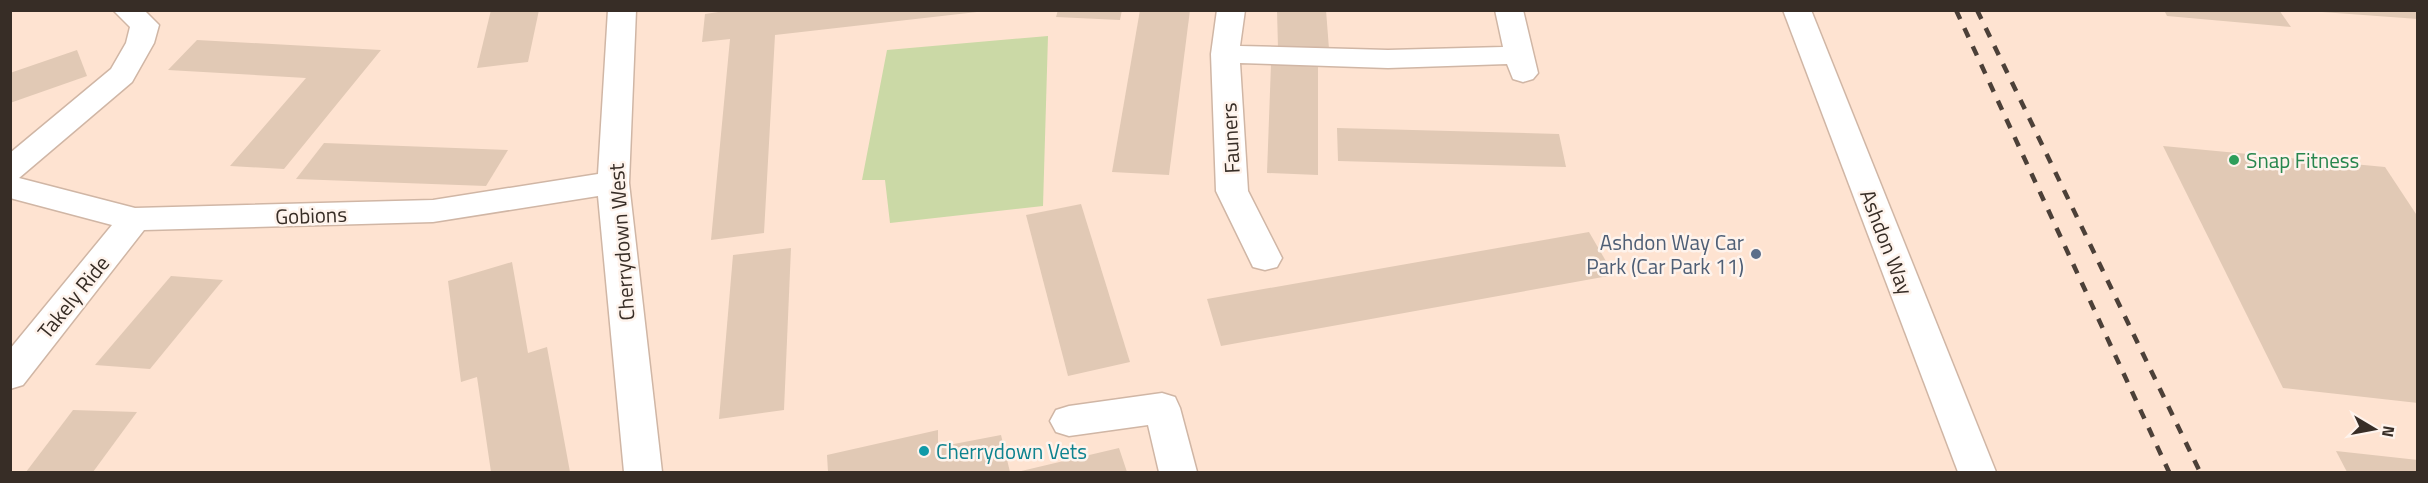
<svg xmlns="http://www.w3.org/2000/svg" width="2428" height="483" font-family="'Titillium Web',sans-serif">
	<rect width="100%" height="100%" fill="#fee3d1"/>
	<path fill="#cbd9a6" d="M1048,36L1043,206L890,223L885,180H862L887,50Z"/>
	<g fill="#e1c9b5">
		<path d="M491,10H539L528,62L477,68Z"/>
		<path d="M732,10H977V12L775,35L764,233L711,240L730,39L702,42L705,14Z"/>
		<path d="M1058,10H1122L1120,20L1056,17Z"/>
		<path d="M1140,10H1190L1169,175L1112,172Z"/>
		<path d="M1277,10H1326L1329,49L1278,48Z"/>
		<path d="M2164,10H2279L2291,27L2167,16Z"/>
		<path d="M2322,10H2418V19L2322,12Z"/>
		<path d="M197,40L381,50L284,169L230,166L306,78L168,70Z"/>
		<path d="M77,50L87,76L10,103V73Z"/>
		<path d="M1271,64L1318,65V175L1267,173Z"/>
		<path d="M1337,128L1559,134L1566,167L1338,161Z"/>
		<path d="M324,143L508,150L486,186L296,179Z"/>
		<path d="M2163,146L2385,167L2418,217V403L2283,388Z"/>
		<path d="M1081,204L1130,362L1068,376L1026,215Z"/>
		<path d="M1589,232L1614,275L1221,346L1207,299Z"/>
		<path d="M791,248L784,410L719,419L733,255Z"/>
		<path d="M512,262L528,353L547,347L570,472H491L477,377L461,382L448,281Z"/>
		<path d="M171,276L223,280L150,369L95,365Z"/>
		<path d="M73,410L137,412L93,472H26Z"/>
		<path d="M938,430V447L1001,435L1010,472H828L827,455Z"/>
		<path d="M1119,448L1127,472H1017Z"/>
		<path d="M2336,451L2418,460V472H2347Z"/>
	</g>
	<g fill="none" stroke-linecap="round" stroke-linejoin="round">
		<g stroke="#d0b6a5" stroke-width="3">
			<g id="street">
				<path d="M113,10H144L159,25L154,43L132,82L19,178L135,208L433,200L598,174L608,10H636L629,183L662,472H624L598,196L433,222L144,230L23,385L10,389V349L112,225L10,198V153L111,69L126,43L130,27Z"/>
				<path d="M1217,10H1245L1240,46L1388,50L1503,47L1495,10H1523L1538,73L1533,79L1523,82L1513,79L1507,64L1388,68L1240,63L1248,191L1282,258L1277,267L1265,270L1253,267L1216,191L1211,54Z"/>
				<path d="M1162,393L1175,397L1180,408L1197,472H1159L1148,425L1069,436L1056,432L1050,421L1056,410L1069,406Z"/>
			</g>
		</g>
		<g stroke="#d0b6a5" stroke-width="3">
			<path id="secondary" d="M1783,10H1811L1996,472H1958Z"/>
		</g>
		<use href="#street" fill="#fff" fill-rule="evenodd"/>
		<use href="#secondary" fill="#fff" fill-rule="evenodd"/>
		<g stroke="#4c4038" stroke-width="4.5" stroke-dasharray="10 10" stroke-linecap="butt">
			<path d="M1956,10L2169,472"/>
			<path d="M1977,10L2200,472"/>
		</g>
	</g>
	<circle fill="#2e9e5b" stroke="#fef3ec" stroke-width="2" cx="2234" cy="160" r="6"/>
	<circle fill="#5c6f8a" stroke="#fef3ec" stroke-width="2" cx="1756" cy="254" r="6"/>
	<circle fill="#0f9aa8" stroke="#fef3ec" stroke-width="2" cx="924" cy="451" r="6"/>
	<g text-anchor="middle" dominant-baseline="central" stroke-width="5" stroke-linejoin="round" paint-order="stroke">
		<g font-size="21" fill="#372d26" stroke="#fef3ec">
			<text transform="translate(1230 138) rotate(-93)">Fauners</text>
			<text transform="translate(311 215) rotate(-2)">Gobions</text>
			<text transform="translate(621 242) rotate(-94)">Cherrydown West</text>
			<text transform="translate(1887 242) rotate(69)">Ashdon Way</text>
			<text transform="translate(73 297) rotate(-51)">Takely Ride</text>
		</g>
		<g font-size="21" fill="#27864d" stroke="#fef3ec" text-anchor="start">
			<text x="2246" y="160">Snap Fitness</text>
		</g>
		<g font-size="21" fill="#4e5e75" stroke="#fef3ec" text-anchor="end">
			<text x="1744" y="242">Ashdon Way Car<tspan x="1744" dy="24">Park (Car Park 11)</tspan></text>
		</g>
		<g font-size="21" fill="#0d838f" stroke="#fef3ec" text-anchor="start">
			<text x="936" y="451">Cherrydown Vets</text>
		</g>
	</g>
	<rect width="2428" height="483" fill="none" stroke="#372d26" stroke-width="24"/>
	<g transform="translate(2374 429) rotate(100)" stroke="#fef3ec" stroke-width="4.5" paint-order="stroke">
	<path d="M0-4.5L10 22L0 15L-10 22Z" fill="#372d26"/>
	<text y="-9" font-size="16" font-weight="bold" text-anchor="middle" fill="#372d26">N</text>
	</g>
</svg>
